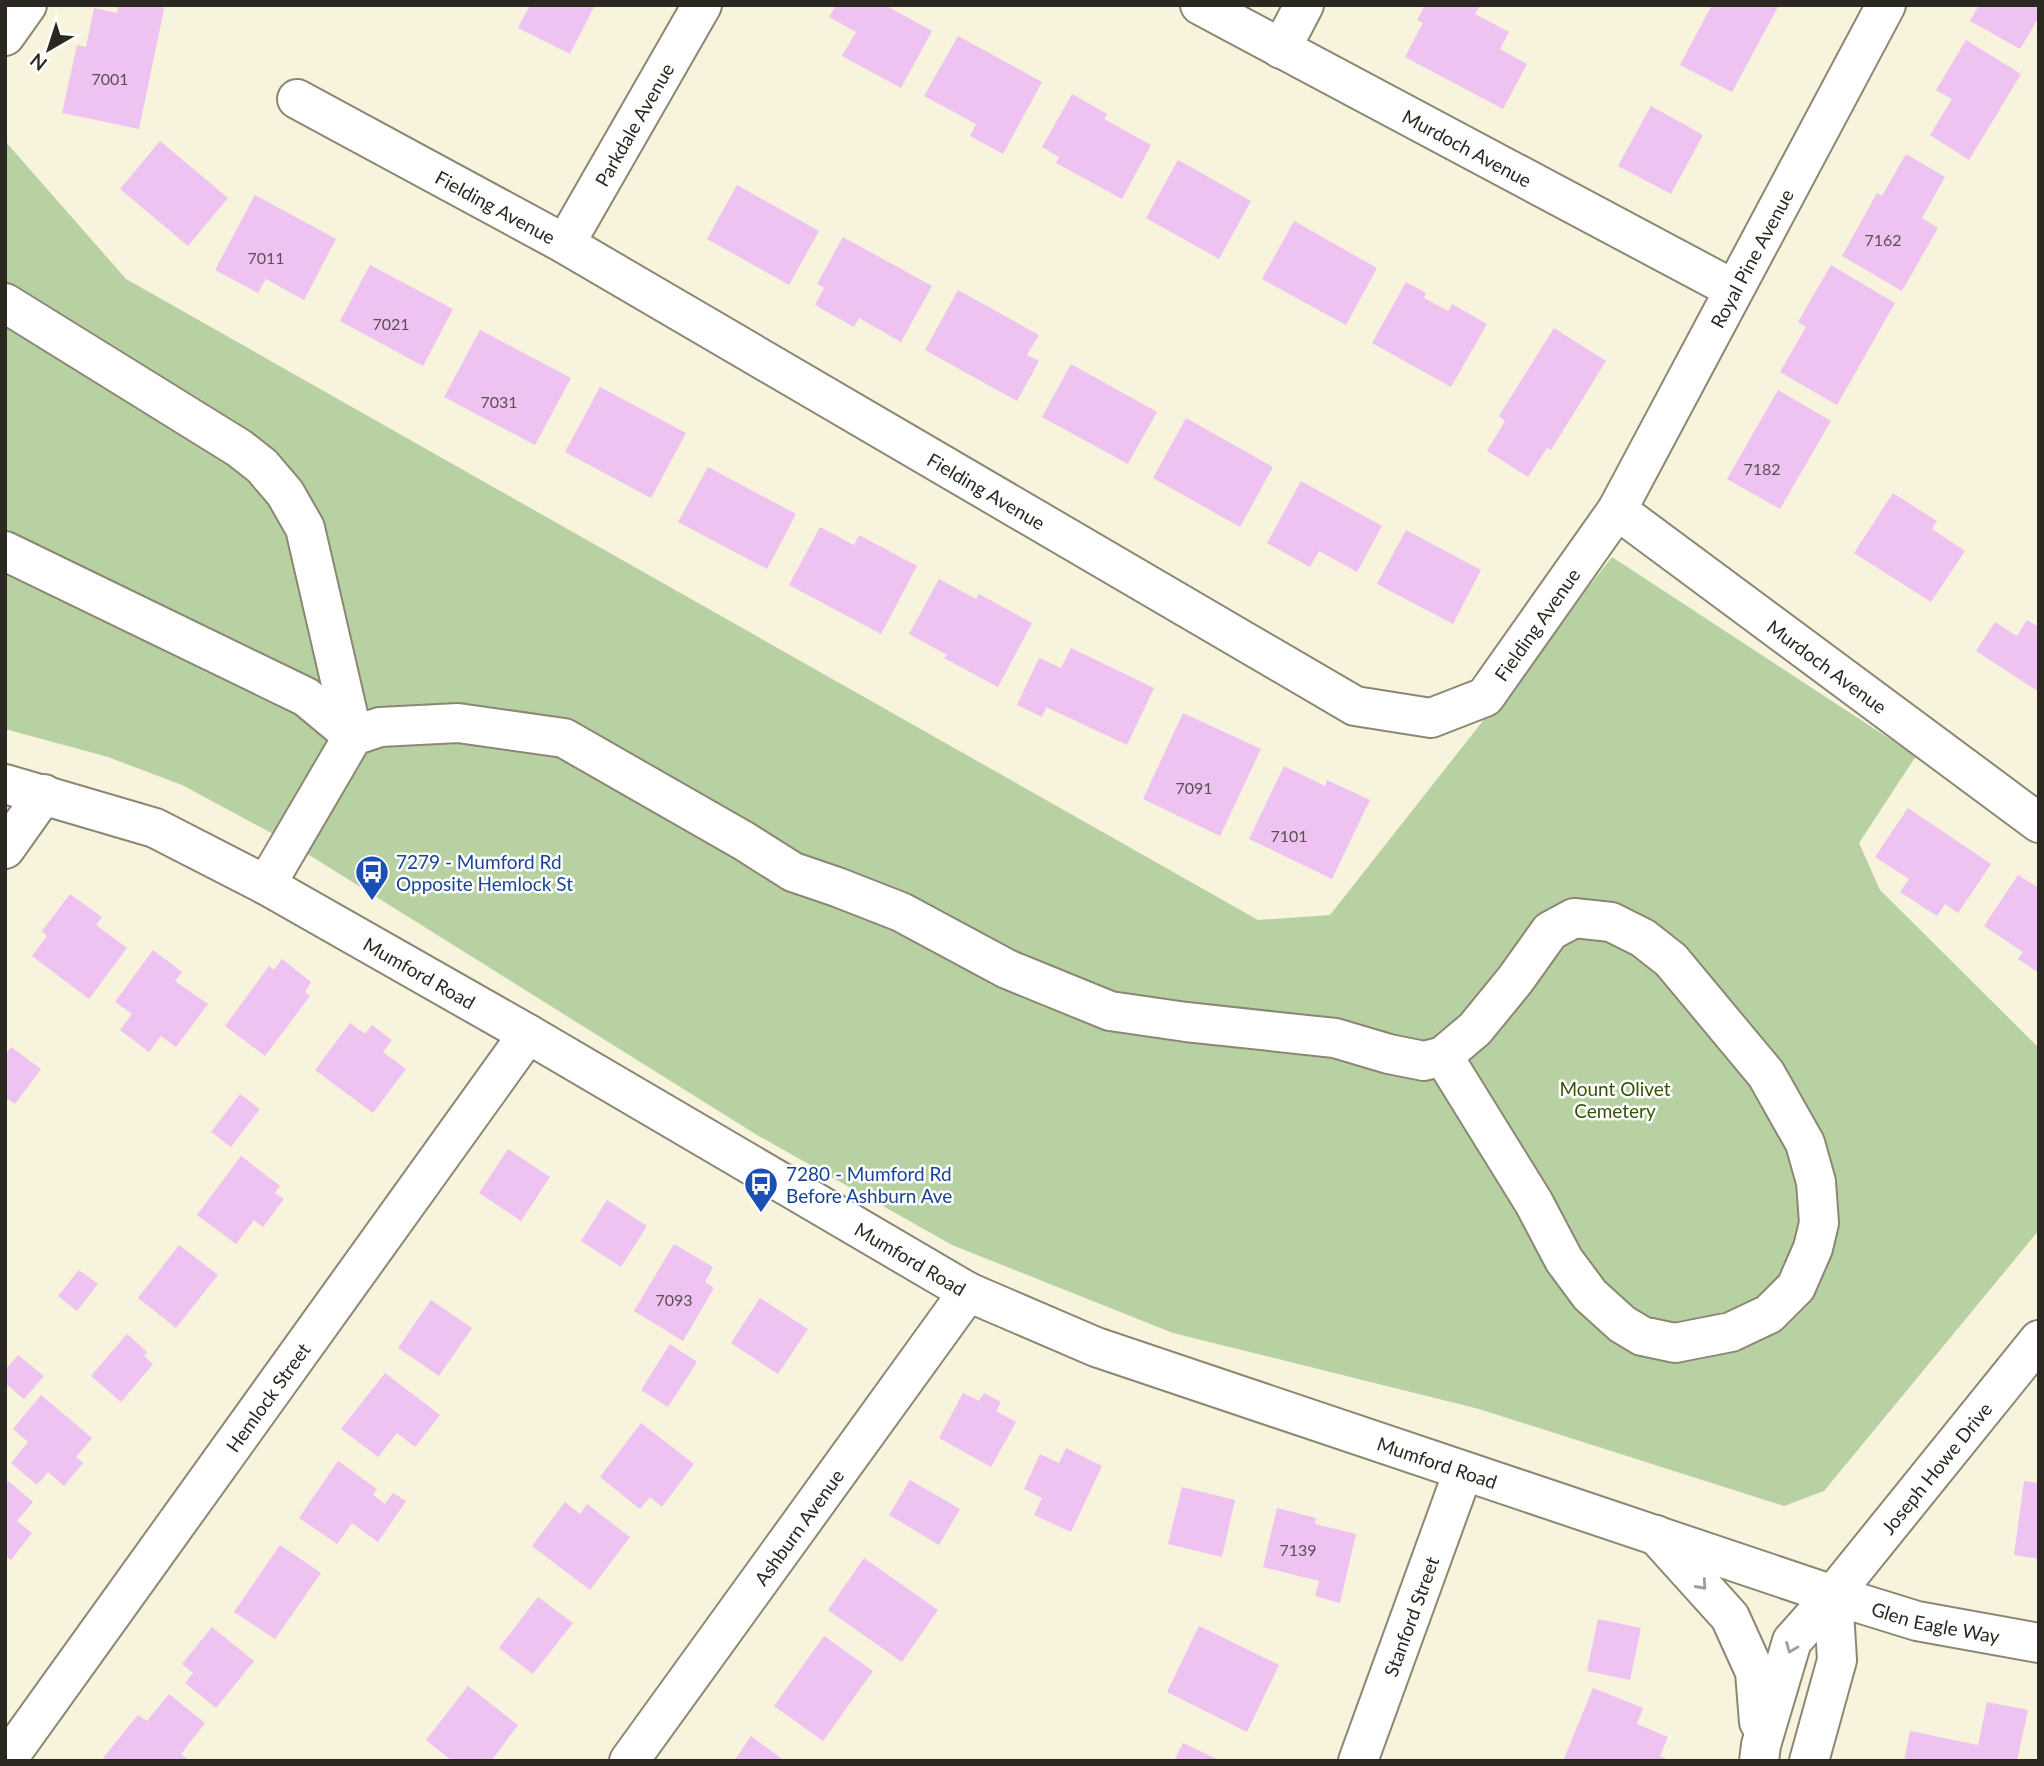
<svg xmlns="http://www.w3.org/2000/svg" width="2044" height="1766" font-family="Lato,sans-serif">
	<rect width="100%" height="100%" fill="#f7f3dd"/>
	<path fill="#b8d1a2" d="M5,141L126,279L1258,920L1330,915L1612,557L1916,756L1859,843L1880,890L2039,1048V1230L1824,1491L1784,1506L1479,1409L1173,1333L952,1245L757,1135L290,843L182,785L108,757L5,729Z"/>
	<g fill="#eec3f1">
		<path d="M118,5H158L164,9L139,129L62,113L77,45L86,47L94,8L117,13Z"/>
		<path d="M530,5H595L570,54L518,28Z"/>
		<path d="M836,5H885L932,31L901,88L842,56L856,32L829,17Z"/>
		<path d="M1425,5H1480L1475,14L1509,32L1500,49L1527,64L1503,109L1405,57L1423,23L1417,20Z"/>
		<path d="M1712,5H1779L1732,92L1680,65Z"/>
		<path d="M1979,5H2039V17L2020,49L1970,21Z"/>
		<path d="M958,36L1042,82L1003,154L970,136L976,124L924,96Z"/>
		<path d="M1966,40L2021,74L1969,160L1930,135L1952,99L1936,90Z"/>
		<path d="M1072,94L1107,114L1104,119L1151,145L1122,199L1056,163L1059,157L1042,147Z"/>
		<path d="M1651,106L1703,135L1671,194L1618,166Z"/>
		<path d="M160,141L228,198L188,246L120,189Z"/>
		<path d="M1906,154L1945,177L1922,218L1938,228L1902,291L1842,256L1877,193L1882,196Z"/>
		<path d="M1178,160L1251,201L1219,259L1146,218Z"/>
		<path d="M737,185L819,231L789,285L707,239Z"/>
		<path d="M255,195L336,239L304,300L266,279L258,293L215,270Z"/>
		<path d="M1294,221L1377,268L1346,325L1262,279Z"/>
		<path d="M843,237L932,286L901,342L859,318L854,327L815,305L824,288L817,284Z"/>
		<path d="M370,265L453,309L423,366L340,321Z"/>
		<path d="M1831,265L1895,303L1837,405L1780,372L1806,327L1798,322Z"/>
		<path d="M1406,282L1426,293L1424,298L1448,311L1452,304L1487,324L1451,387L1372,343Z"/>
		<path d="M958,290L1039,335L1027,355L1039,361L1017,401L925,350Z"/>
		<path d="M1554,328L1606,361L1551,450L1547,448L1528,477L1487,451L1505,421L1499,416Z"/>
		<path d="M480,330L571,378L535,445L444,397Z"/>
		<path d="M1071,364L1157,412L1128,464L1042,417Z"/>
		<path d="M600,387L686,433L651,498L565,452Z"/>
		<path d="M1778,390L1831,421L1780,509L1727,479Z"/>
		<path d="M1186,418L1273,467L1240,527L1153,478Z"/>
		<path d="M708,467L796,514L767,569L678,522Z"/>
		<path d="M1301,481L1382,526L1357,572L1319,551L1310,567L1267,543Z"/>
		<path d="M1893,493L1937,521L1932,529L1965,551L1931,602L1854,553Z"/>
		<path d="M820,527L854,545L859,535L917,566L881,634L789,585Z"/>
		<path d="M1406,530L1481,570L1453,624L1377,584Z"/>
		<path d="M939,579L976,599L979,594L1032,623L998,687L944,658L947,655L909,634Z"/>
		<path d="M2027,620L2039,627V692L1976,651L1995,622L2017,636Z"/>
		<path d="M1071,648L1154,688L1127,745L1046,707L1042,717L1017,705L1039,658L1061,668Z"/>
		<path d="M1183,713L1261,749L1220,836L1143,799Z"/>
		<path d="M1284,766L1325,786L1327,780L1370,800L1332,879L1249,839Z"/>
		<path d="M1908,808L1991,864L1958,913L1945,904L1937,916L1900,892L1909,879L1875,857Z"/>
		<path d="M2018,875L2039,888V973L2018,959L2023,952L1984,926Z"/>
		<path d="M70,894L102,917L96,925L127,948L89,999L32,956L47,936L42,931Z"/>
		<path d="M153,950L182,972L175,981L208,1004L176,1047L161,1036L149,1052L120,1030L132,1014L115,1002Z"/>
		<path d="M282,959L311,982L305,992L310,996L265,1056L225,1026L269,966L274,970Z"/>
		<path d="M350,1023L365,1034L372,1025L392,1040L383,1052L406,1069L373,1113L315,1070Z"/>
		<path d="M11,1047L41,1069L15,1104L5,1097V1055Z"/>
		<path d="M240,1094L260,1109L231,1147L211,1132Z"/>
		<path d="M508,1149L550,1177L521,1221L479,1193Z"/>
		<path d="M241,1156L280,1186L275,1193L284,1199L263,1227L254,1220L236,1244L197,1215Z"/>
		<path d="M607,1200L647,1226L621,1267L581,1241Z"/>
		<path d="M674,1244L713,1267L705,1282L714,1288L683,1341L634,1311Z"/>
		<path d="M179,1245L218,1275L176,1328L138,1298Z"/>
		<path d="M79,1270L98,1284L77,1311L58,1296Z"/>
		<path d="M760,1298L808,1329L778,1374L731,1343Z"/>
		<path d="M431,1300L472,1328L439,1376L398,1348Z"/>
		<path d="M127,1334L147,1352L144,1356L153,1364L121,1402L91,1376Z"/>
		<path d="M670,1344L697,1362L668,1407L641,1390Z"/>
		<path d="M18,1355L44,1376L24,1399L5,1383V1370Z"/>
		<path d="M385,1373L440,1415L415,1447L397,1433L378,1457L341,1429Z"/>
		<path d="M963,1393L979,1401L984,1393L1001,1402L996,1411L1016,1422L991,1467L939,1438Z"/>
		<path d="M41,1395L92,1438L76,1457L83,1463L64,1486L48,1472L37,1485L11,1463L28,1442L13,1429Z"/>
		<path d="M641,1423L694,1464L662,1507L650,1497L640,1509L600,1477Z"/>
		<path d="M1066,1448L1102,1466L1071,1532L1034,1515L1042,1498L1024,1489L1040,1454L1059,1463Z"/>
		<path d="M338,1461L377,1489L373,1495L385,1504L393,1493L406,1501L378,1542L352,1523L337,1544L299,1518Z"/>
		<path d="M910,1480L960,1509L939,1545L889,1515Z"/>
		<path d="M8,1481L33,1502L17,1521L32,1533L11,1560L5,1555V1485Z"/>
		<path d="M2024,1481L2039,1483V1559L2014,1555Z"/>
		<path d="M1182,1487L1235,1500L1222,1557L1168,1544Z"/>
		<path d="M565,1502L580,1514L587,1504L630,1537L590,1590L532,1546Z"/>
		<path d="M1277,1508L1316,1518L1315,1524L1356,1534L1340,1603L1315,1596L1319,1581L1263,1567Z"/>
		<path d="M280,1545L321,1573L275,1639L234,1612Z"/>
		<path d="M864,1558L938,1610L902,1662L828,1610Z"/>
		<path d="M538,1597L573,1623L533,1674L499,1648Z"/>
		<path d="M1598,1619L1641,1628L1630,1680L1587,1671Z"/>
		<path d="M1199,1626L1279,1665L1247,1732L1167,1692Z"/>
		<path d="M212,1627L254,1661L216,1708L185,1683L193,1673L182,1664Z"/>
		<path d="M824,1636L873,1671L823,1741L774,1706Z"/>
		<path d="M468,1686L518,1725L491,1761H452L426,1740Z"/>
		<path d="M1593,1688L1643,1708L1637,1724L1668,1737L1660,1756L1670,1761H1563Z"/>
		<path d="M169,1694L205,1723L181,1754L187,1759L185,1761H106L103,1758L138,1715L147,1721Z"/>
		<path d="M1987,1702L2028,1710L2017,1761H1904L1910,1731L1978,1745Z"/>
		<path d="M751,1736L785,1761H734Z"/>
		<path d="M1183,1743L1221,1761H1174Z"/>
	</g>
	<g fill="none" stroke-linecap="round" stroke-linejoin="round">
		<g stroke="#8c8773" stroke-width="42">
			<g id="minor">
				<path id="s1" d="M1200,5L1733,289"/>
				<path d="M5,36L27,5"/>
				<path d="M1281,49L1304,5"/>
				<path id="s2" d="M297,99L565,244L1355,706L1431,718L1485,697L1617,510L1886,5"/>
				<path id="s3" d="M565,244L702,5"/>
				<path d="M5,303L239,448L262,466L285,493L305,528L353,736"/>
				<path id="s4" d="M1617,510L2039,823"/>
				<path d="M5,551L306,697L353,736"/>
				<path id="s5" d="M5,784L155,828L266,885L528,1034L968,1292L1096,1347L1833,1595L1917,1621L2039,1643"/>
				<path d="M5,849L44,794"/>
				<path d="M266,885L353,736L380,727L458,723L564,738L744,841L793,872L837,887L901,912L1007,969L1110,1011L1186,1022L1335,1038L1389,1054L1424,1061L1443,1056L1475,1029L1515,980L1550,931L1574,918L1611,922L1643,938L1671,960L1766,1074L1805,1143L1816,1182L1819,1223L1813,1248L1796,1287L1769,1314L1731,1332L1675,1343L1642,1336L1622,1324L1590,1295L1564,1260L1534,1203L1443,1056"/>
				<path id="s6" d="M6,1761L528,1034"/>
				<path id="s7" d="M629,1761L968,1292"/>
				<path id="s8" d="M1358,1761L1463,1472"/>
			</g>
		</g>
		<g stroke="#8c8773" stroke-width="42">
			<g id="major">
				<path d="M1656,1535L1730,1617L1755,1672L1759,1722"/>
				<path id="s9" d="M1759,1761L1761,1745L1792,1641L1833,1595L2039,1340"/>
				<path d="M1809,1761L1837,1660L1833,1595"/>
			</g>
		</g>
		<use href="#minor" stroke="#fff" stroke-width="38"/>
		<use href="#major" stroke="#fff" stroke-width="38"/>
	</g>
	<defs><path id="oneway-chevron" d="M-2-3.5L2.5 0L-2 3.5" fill="none" stroke-width="1.6" stroke-linecap="round" stroke-linejoin="round" transform="scale(1.75)"/></defs>
	<g stroke="#9f9e9b">
		<use href="#oneway-chevron" transform="translate(1702 1585) rotate(48)"/>
		<use href="#oneway-chevron" transform="translate(1791 1648) rotate(112)"/>
	</g>
	<defs>
		<g id="bus-pin" transform="scale(1.75)"><path d="M0 17L-7.5 6A9.5 9.5 0 1 1 7.5 6Z" fill="#1a4fb4" stroke="#fff"/><path d="M-5-6H5V4H4V6H2V4H-2V6H-4V4H-5ZM-3.5-4V0h7V-4ZM-3.5 1.2v1.5H-2V1.2ZM2 1.2v1.5H3.5V1.2Z" fill="#fff"/></g>
	</defs>
	<g fill-rule="evenodd">
		<use href="#bus-pin" x="372" y="872"/>
		<use href="#bus-pin" x="761" y="1184"/>
	</g>
	<g text-anchor="middle" dominant-baseline="central" stroke-width="5" stroke-linejoin="round" paint-order="stroke">
		<g font-size="16" fill="#5b4f54">
			<text x="110" y="78">7001</text>
			<text x="1883" y="239">7162</text>
			<text x="266" y="257">7011</text>
			<text x="391" y="323">7021</text>
			<text x="499" y="401">7031</text>
			<text x="1762" y="468">7182</text>
			<text x="1194" y="787">7091</text>
			<text x="1289" y="835">7101</text>
			<text x="674" y="1299">7093</text>
			<text x="1298" y="1549">7139</text>
		</g>
		<g font-size="19" fill="#2a2820" stroke="#fff">
			<text stroke="none"><textPath href="#s3" startOffset="138">Parkdale Avenue</textPath></text>
			<text stroke="none"><textPath href="#s1" startOffset="303">Murdoch Avenue</textPath></text>
			<text stroke="none"><textPath href="#s2" startOffset="226">Fielding Avenue</textPath></text>
			<text stroke="none"><textPath href="#s2" startOffset="1869">Royal Pine Avenue</textPath></text>
			<text stroke="none"><textPath href="#s2" startOffset="793">Fielding Avenue</textPath></text>
			<text stroke="none"><textPath href="#s2" startOffset="1444">Fielding Avenue</textPath></text>
			<text stroke="none"><textPath href="#s4" startOffset="262">Murdoch Avenue</textPath></text>
			<text stroke="none"><textPath href="#s5" startOffset="458">Mumford Road</textPath></text>
			<text stroke="none"><textPath href="#s5" startOffset="1026">Mumford Road</textPath></text>
			<text stroke="none"><textPath href="#s6" startOffset="448">Hemlock Street</textPath></text>
			<text stroke="none"><textPath href="#s5" startOffset="1592">Mumford Road</textPath></text>
			<text stroke="none"><textPath href="#s9" startOffset="350">Joseph Howe Drive</textPath></text>
			<text stroke="none"><textPath href="#s7" startOffset="289">Ashburn Avenue</textPath></text>
			<text stroke="none"><textPath href="#s8" startOffset="154">Stanford Street</textPath></text>
			<text stroke="none"><textPath href="#s5" startOffset="2116">Glen Eagle Way</textPath></text>
		</g>
		<g font-size="19" fill="#164399" stroke="#fff" text-anchor="start">
			<text x="396" y="861">7279 - Mumford Rd<tspan x="396" dy="22">Opposite Hemlock St</tspan></text>
			<text x="786" y="1173">7280 - Mumford Rd<tspan x="786" dy="22">Before Ashburn Ave</tspan></text>
		</g>
		<g font-size="19" fill="#335302" stroke="#fff">
			<text x="1615" y="1088">Mount Olivet<tspan x="1615" dy="22">Cemetery</tspan></text>
		</g>
	</g>
	<rect width="2044" height="1766" fill="none" stroke="#2a2820" stroke-width="14"/>
	<g transform="translate(49 49) rotate(219)" stroke="#ffffff" stroke-width="5" paint-order="stroke">
	<path d="M0-5L12 26L0 18L-12 26Z" fill="#2a2820"/>
	<text y="-10" font-size="19" font-weight="bold" text-anchor="middle" fill="#2a2820">N</text>
	</g>
</svg>
